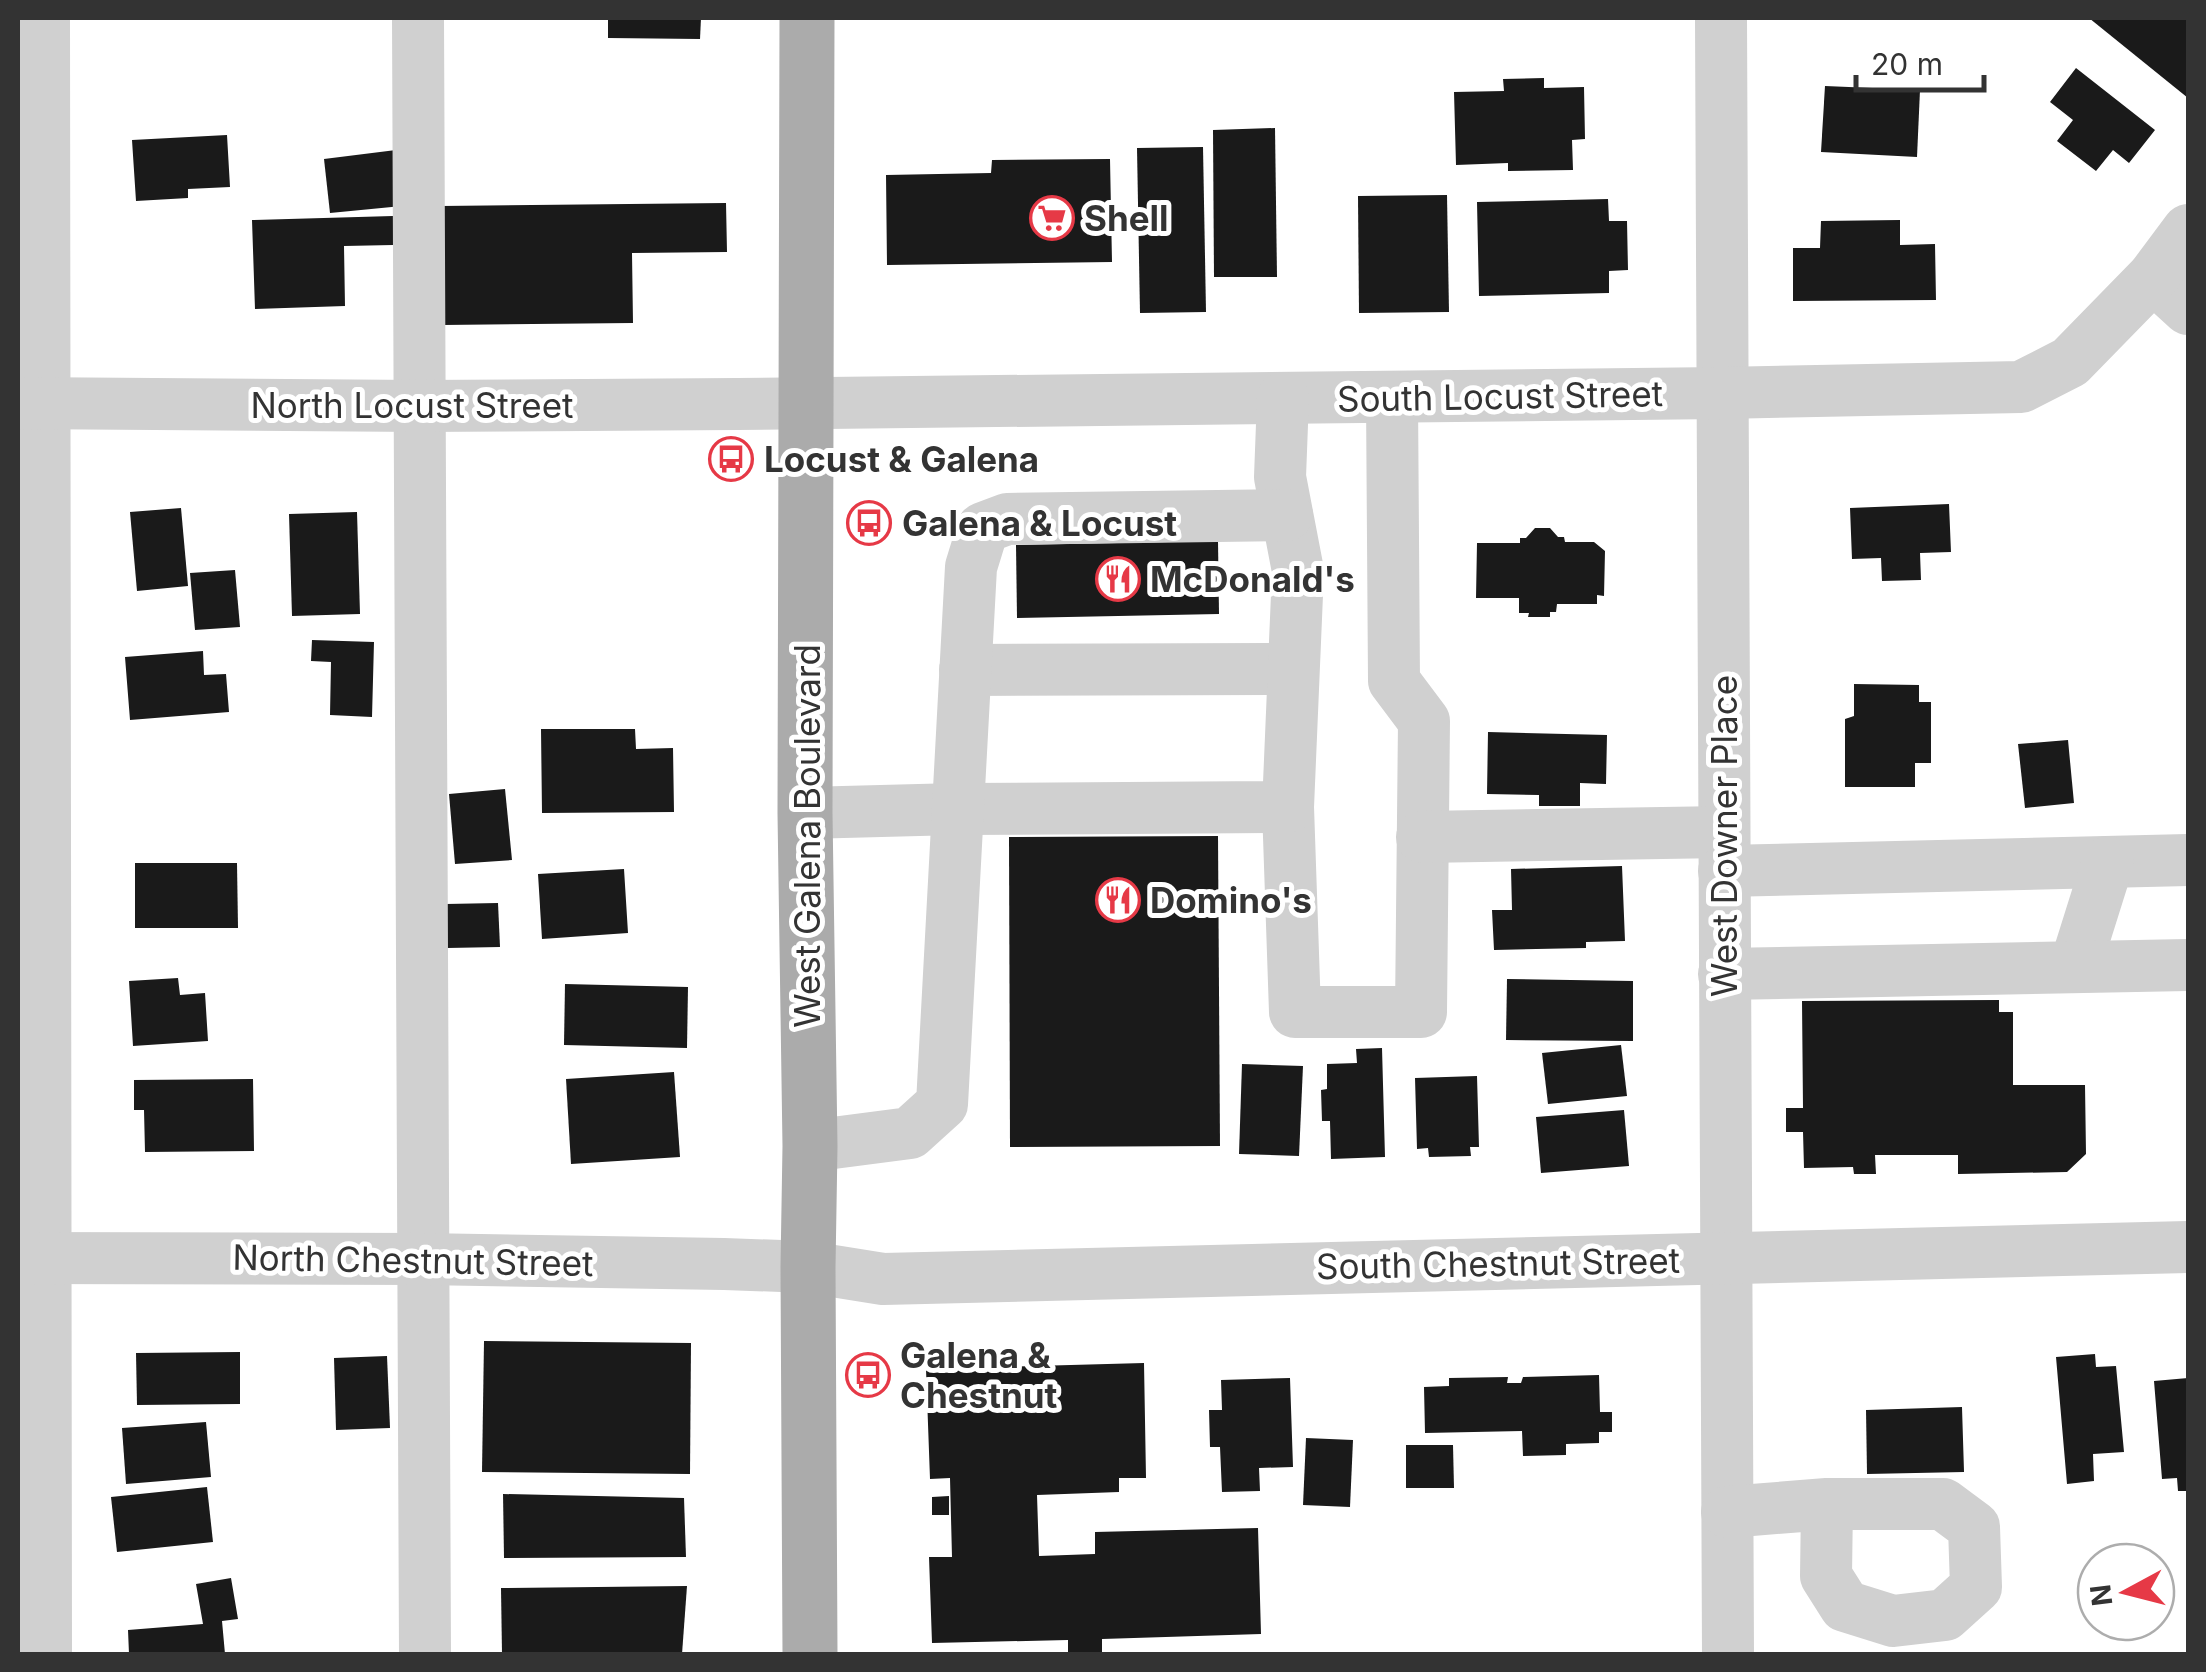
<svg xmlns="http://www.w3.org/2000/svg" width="2206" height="1672" font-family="Inter,sans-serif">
	<rect width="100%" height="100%" fill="#fff"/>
	<g fill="#1a1a1a">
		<path d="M608,18H701L700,39L608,38Z"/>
		<path d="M2089,18H2188V98Z"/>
		<path d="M2076,68L2155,130L2129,163L2113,150L2096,171L2057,141L2073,120L2050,102Z"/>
		<path d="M1544,78V88L1584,87L1585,139L1572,140L1573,170L1508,171V163L1456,165L1454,92L1504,91L1503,79Z"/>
		<path d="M1825,86L1920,90L1917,157L1821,152Z"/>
		<path d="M1275,128L1277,277H1214L1213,130Z"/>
		<path d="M227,135L230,187L188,189V198L136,201L132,140Z"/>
		<path d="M1203,147L1206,312L1140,313L1137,148Z"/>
		<path d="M396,150L402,206L330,213L324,159Z"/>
		<path d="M1110,159L1112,262L887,265L886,175L991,173L992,160Z"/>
		<path d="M1447,195L1449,312L1359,313L1358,196Z"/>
		<path d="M1608,199L1609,221H1627L1628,270L1609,271V293L1479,296L1477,202Z"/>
		<path d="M726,203L727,252L632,253L633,323L442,325L441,206Z"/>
		<path d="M393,216V245L344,246L345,306L255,309L252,220Z"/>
		<path d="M1900,220V245L1935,244L1936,300L1793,301V248H1820L1821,221Z"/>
		<path d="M1949,504L1951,552L1920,553L1921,580L1882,581L1881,558L1852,559L1850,508Z"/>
		<path d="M181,508L188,586L137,591L130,512Z"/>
		<path d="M357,512L360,614L292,616L289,514Z"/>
		<path d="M1535,528H1550L1558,537H1564L1565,542H1594L1605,551L1604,596L1597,595V604H1557L1556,612H1550V617H1528L1529,613H1519V598H1476L1477,543H1520V538H1526Z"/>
		<path d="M1218,541L1219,614L1017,618L1016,545Z"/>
		<path d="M235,570L240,627L195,630L190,573Z"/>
		<path d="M312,640L374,642L372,717L330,715L331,662L311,661Z"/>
		<path d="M203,651L204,675L226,674L229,712L130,720L125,657Z"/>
		<path d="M1854,684L1919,685V702H1931V763H1915V787H1845V719L1854,716Z"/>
		<path d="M541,729H635L636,749L673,748L674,812L542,813Z"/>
		<path d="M1488,732L1607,735L1606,784L1580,783V806H1539V795L1487,794Z"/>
		<path d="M2068,740L2074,803L2025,808L2018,744Z"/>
		<path d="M505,789L512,860L455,864L449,794Z"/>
		<path d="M1218,836L1220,1146L1010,1147L1009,837Z"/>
		<path d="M135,863H237L238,928H135Z"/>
		<path d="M1622,866L1625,941L1586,942V948L1494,950L1492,910H1512L1511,869Z"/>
		<path d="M624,869L628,933L542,939L538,874Z"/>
		<path d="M498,903L500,947L447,948L446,904Z"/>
		<path d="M178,978L180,995L205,993L208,1041L133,1046L129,981Z"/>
		<path d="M1507,979L1633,981V1041L1506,1040Z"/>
		<path d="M565,984L688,987L687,1048L564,1045Z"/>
		<path d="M1999,1000V1012H2013V1085H2085L2086,1154L2067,1172L1958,1174V1155H1875L1876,1174H1854L1853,1167L1804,1168L1803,1132H1786V1108H1803L1802,1001Z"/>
		<path d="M1621,1045L1627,1096L1548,1104L1542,1053Z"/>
		<path d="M1382,1048L1385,1157L1331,1159L1330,1121H1322L1321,1090L1327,1089V1064L1357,1063L1356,1049Z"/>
		<path d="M1242,1064L1303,1066L1299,1156L1239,1154Z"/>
		<path d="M674,1072L680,1157L571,1164L566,1079Z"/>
		<path d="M1477,1076L1479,1147H1470L1471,1156L1429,1157L1428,1148L1417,1149L1415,1078Z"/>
		<path d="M253,1079L254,1151L145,1152L144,1110H134V1080Z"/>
		<path d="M1624,1110L1629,1166L1541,1173L1536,1117Z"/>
		<path d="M484,1341L691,1343L690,1474L482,1472Z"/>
		<path d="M240,1352V1404L137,1405L136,1353Z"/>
		<path d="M2095,1354L2096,1367L2116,1366L2124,1452L2093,1454L2094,1481L2067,1484L2056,1357Z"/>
		<path d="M387,1356L390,1428L336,1430L334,1358Z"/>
		<path d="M1144,1363L1146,1478H1119V1492L1037,1495L1039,1556L1095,1554V1532L1258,1528L1261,1634L1102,1639V1653L1068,1654V1640L932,1643L929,1557H952L950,1478L930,1479L926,1369Z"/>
		<path d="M1599,1375L1600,1412H1612V1432H1599V1443L1566,1444V1455L1523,1456L1522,1431L1425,1433L1424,1387L1449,1386V1378L1508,1377L1507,1383H1521L1523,1377Z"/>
		<path d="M1290,1378L1293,1467L1259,1468L1260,1491L1222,1492L1220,1447H1210L1209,1410H1222L1221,1380Z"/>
		<path d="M2188,1378V1491H2178L2177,1478L2162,1479L2154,1381Z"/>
		<path d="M1962,1407L1964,1472L1867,1474L1866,1410Z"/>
		<path d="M206,1422L211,1477L126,1484L122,1428Z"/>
		<path d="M1306,1438L1353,1440L1350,1507L1303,1505Z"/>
		<path d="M1406,1445H1453L1454,1488H1406Z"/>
		<path d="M207,1487L213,1542L117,1552L111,1497Z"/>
		<path d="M503,1494L684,1498L686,1557L504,1558Z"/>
		<path d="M949,1496V1515H932V1497Z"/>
		<path d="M231,1578L238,1619L222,1621L225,1654H129L128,1630L203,1624L196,1584Z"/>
		<path d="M687,1586L682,1654H502L501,1588Z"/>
	</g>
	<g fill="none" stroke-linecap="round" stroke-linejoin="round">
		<g stroke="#d0d0d0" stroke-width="52">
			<path d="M44,18L46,1654"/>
			<path d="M1721,18L1728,1654"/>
			<path d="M418,19L425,1654"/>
			<path d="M2153,277L2188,309"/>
			<path d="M18,403L420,406L737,404L1721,393L2021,387L2070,362L2153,277L2188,230"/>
			<path d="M965,670L1293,669"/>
			<path d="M1288,807L1295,1012H1421L1424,721L1394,681L1392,397"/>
			<path d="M805,813L957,809L1288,807L1298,571L1280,477L1283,398"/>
			<path d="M1422,837L1724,832"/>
			<path d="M1724,871L2188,860"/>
			<path d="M2075,967L2108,862"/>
			<path d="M1724,974L2188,965"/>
			<path d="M810,1146L910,1133L942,1104L971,567L983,528L1007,519L1287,515"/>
			<path d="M18,1258L422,1259L724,1264L808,1267L883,1279L2188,1247"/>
			<path d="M1727,1512L1827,1504H1943L1974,1527L1976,1587L1945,1615L1893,1621L1845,1606L1826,1576L1827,1504"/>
		</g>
		<path stroke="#ababab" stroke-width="55" d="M807,18L805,813L810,1146L808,1267L810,1654"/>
	</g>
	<defs>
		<g id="supermarket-ring" transform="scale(2.25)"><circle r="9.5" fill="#fff" stroke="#e63946" stroke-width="1.5"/><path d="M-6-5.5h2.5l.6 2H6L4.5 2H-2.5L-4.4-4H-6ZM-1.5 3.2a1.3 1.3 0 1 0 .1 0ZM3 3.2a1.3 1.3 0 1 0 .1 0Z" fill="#e63946"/></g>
		<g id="bus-ring" transform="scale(2.25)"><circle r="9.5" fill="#fff" stroke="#e63946" stroke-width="1.5"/><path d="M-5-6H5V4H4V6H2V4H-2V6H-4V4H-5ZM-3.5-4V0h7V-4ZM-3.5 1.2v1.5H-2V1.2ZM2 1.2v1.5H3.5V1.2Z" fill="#e63946"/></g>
		<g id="restaurant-ring" transform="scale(2.25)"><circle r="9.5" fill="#fff" stroke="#e63946" stroke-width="1.5"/><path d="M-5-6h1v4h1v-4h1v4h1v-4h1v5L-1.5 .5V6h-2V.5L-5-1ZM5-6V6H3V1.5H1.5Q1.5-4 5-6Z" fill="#e63946"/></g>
	</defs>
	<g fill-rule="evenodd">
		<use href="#supermarket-ring" x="1052" y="218"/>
		<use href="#bus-ring" x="731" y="459"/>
		<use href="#bus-ring" x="869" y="523"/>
		<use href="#restaurant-ring" x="1118" y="579"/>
		<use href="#restaurant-ring" x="1118" y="900"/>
		<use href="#bus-ring" x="868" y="1375"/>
	</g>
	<g text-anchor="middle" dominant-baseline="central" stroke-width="10" stroke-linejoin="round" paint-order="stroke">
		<g font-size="35" font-weight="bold" fill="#333" stroke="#fff" text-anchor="start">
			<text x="1084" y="218">Shell</text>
			<text x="764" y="459">Locust &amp; Galena</text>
			<text x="902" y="523">Galena &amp; Locust</text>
			<text x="1150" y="579">McDonald's</text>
			<text x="1150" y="900">Domino's</text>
			<text x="900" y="1355">Galena &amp;<tspan x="900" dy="40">Chestnut</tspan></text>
		</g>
		<g font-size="35" fill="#333" stroke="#fff">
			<text transform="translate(1500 396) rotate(-1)">South Locust Street</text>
			<text x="412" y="405">North Locust Street</text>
			<text transform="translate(807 836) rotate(-90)">West Galena Boulevard</text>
			<text transform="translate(1724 836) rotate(-90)">West Downer Place</text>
			<text transform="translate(413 1260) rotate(1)">North Chestnut Street</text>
			<text transform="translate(1498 1263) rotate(-1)">South Chestnut Street</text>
		</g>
	</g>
	<rect width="2206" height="1672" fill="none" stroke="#333333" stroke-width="40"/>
	<g transform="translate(2126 1592) rotate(263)"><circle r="48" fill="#ffffff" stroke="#adadad" stroke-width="2.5"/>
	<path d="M0-8L18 38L0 25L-18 38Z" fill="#e63946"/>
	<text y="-15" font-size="28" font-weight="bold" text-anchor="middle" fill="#333333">N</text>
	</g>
	<path d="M1856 75v15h128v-15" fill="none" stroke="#333333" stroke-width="5"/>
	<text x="1871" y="75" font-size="30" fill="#333333" stroke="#ffffff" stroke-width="8" paint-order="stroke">20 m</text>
</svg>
